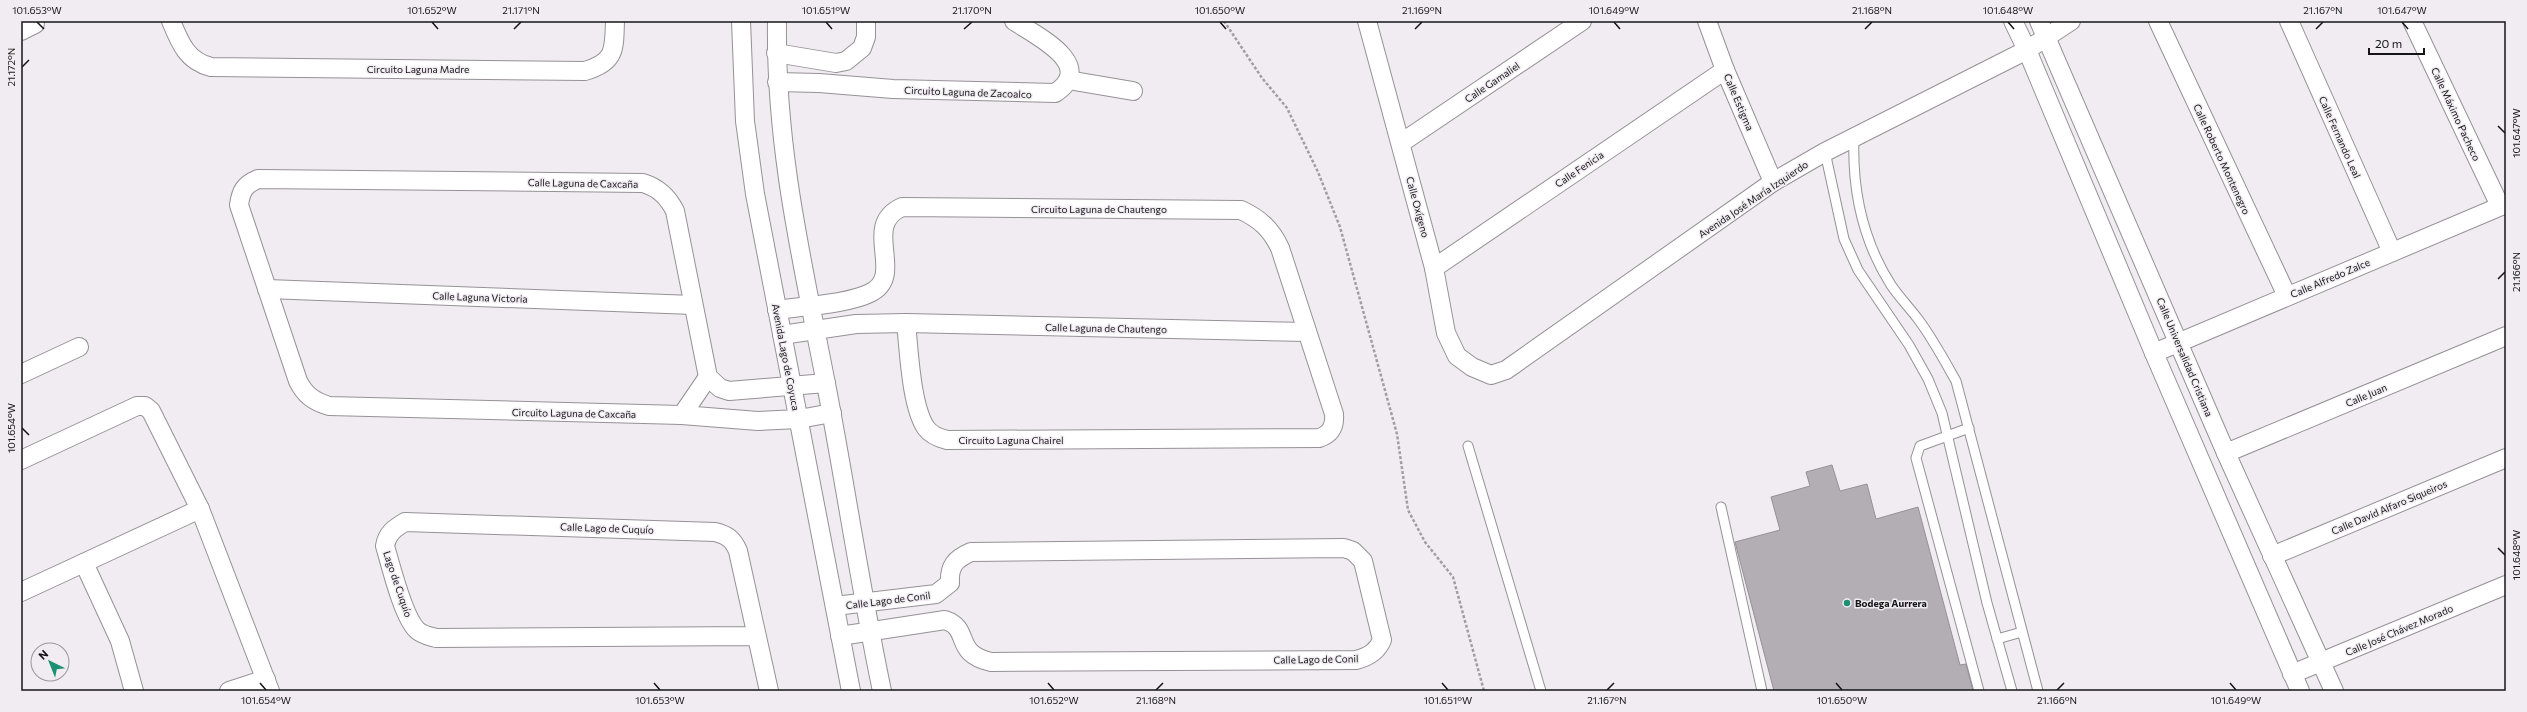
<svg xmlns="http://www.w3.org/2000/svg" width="2527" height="712" font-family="Commissioner,sans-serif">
	<rect width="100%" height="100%" fill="#f1ecf2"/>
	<path fill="#b2aeb3" stroke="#959196" d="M1832,465L1840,491L1867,484L1876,519L1918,507L1960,665L1966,664L1973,691H1774L1735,542L1780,530L1771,497L1810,486L1806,472Z"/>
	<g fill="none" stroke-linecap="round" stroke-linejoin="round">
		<g stroke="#969196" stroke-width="11">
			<g id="service">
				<path d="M1854,137C1852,189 1863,241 1891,285C1899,297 1909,307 1918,319C1933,339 1944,360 1956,381L2038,691"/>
				<path d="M1825,152L1844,239L1858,270L1909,345L1928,379L1942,413L1987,603L2012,691"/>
				<path d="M1969,428L1920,446L1916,458L1979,691"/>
				<path d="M1468,446L1541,691"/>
				<path d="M1721,507L1762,691"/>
				<path d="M1997,639L2022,632"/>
			</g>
		</g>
		<g stroke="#969196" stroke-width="20">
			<g id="minor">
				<path d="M171,21C180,43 187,61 211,67L585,71C616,62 614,49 615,21"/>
				<path d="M741,21L745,121L755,194L851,691"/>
				<path d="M777,21C775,149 803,265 827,389C846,489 861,591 882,691"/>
				<path d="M1367,21L1434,268L1446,333L1457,356L1472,367L1491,375L1506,370L1773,182L1825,152L2027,50L2071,21"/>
				<path d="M1707,21L1725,70L1773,182"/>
				<path d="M2013,21L2027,50L2154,353L2300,691"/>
				<path d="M2039,21L2226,453L2334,691"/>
				<path d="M2158,21L2287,296"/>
				<path d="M2289,21L2392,252"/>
				<path d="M2412,21L2500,206"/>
				<path d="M21,31L35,24"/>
				<path d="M776,53L836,63L846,61L862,48L866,37V21"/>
				<path d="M1068,80L1133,91"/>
				<path d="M777,82L819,83L893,89L1055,93C1098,65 1035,35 1014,21"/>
				<path d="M1401,143L1582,21"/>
				<path d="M1434,268L1725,70"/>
				<path d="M267,289L693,305"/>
				<path d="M777,310C803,306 848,304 870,293C907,275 860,226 902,207L1241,210C1260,219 1271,229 1280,248L1334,414C1335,426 1331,434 1319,438L947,440C939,438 931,435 926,428C911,406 909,350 906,323"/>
				<path d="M782,335L856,324L906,323L1307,332"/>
				<path d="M2154,353L2506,204"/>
				<path d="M21,374L79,347"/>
				<path d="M826,383L729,391L720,388L708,377L675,211C668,197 659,188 643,183L258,179C244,185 241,191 239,205L298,381C305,395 313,401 329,406L682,415L758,421L799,419L832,413"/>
				<path d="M682,415L708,377"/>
				<path d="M2226,453L2506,336"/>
				<path d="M21,460L137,406H145L151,411L200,509L270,691"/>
				<path d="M2272,556L2506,458"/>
				<path d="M84,563L120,641L134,691"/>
				<path d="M21,592L200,509"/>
				<path d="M835,606L936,594L950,583C949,566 955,559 971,552L1344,548L1353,551L1363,561L1382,640C1377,652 1368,657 1356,660L991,662C952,653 972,629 945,620L840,636"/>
				<path d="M757,636L436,638C429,636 422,635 417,630C403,617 391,566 385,546C387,533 395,528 405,522L715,532C727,535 733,539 738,551L769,691"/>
				<path d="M2292,674L2506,585"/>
				<path d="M229,691L266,679"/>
			</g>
		</g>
		<path stroke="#a19ea2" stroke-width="2.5" stroke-dasharray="3 2" stroke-linecap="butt" d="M1224,21L1262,78L1287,108L1318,172L1340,227L1397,434L1408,510L1425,542L1453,577L1484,691"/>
		<use href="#service" stroke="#fff" stroke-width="9"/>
		<use href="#minor" stroke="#fff" stroke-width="18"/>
	</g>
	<path fill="none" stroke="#151416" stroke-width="1.5" d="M37,22L44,29M432,22L438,29M826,22L832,29M1220,22L1226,29M1614,22L1620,29M2008,22L2014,29M2402,22L2408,29M514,29L521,22M964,29L972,22M1415,29L1422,22M1865,29L1872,22M2316,29L2323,22M22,67L29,60M2498,126L2505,133M2498,279L2505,272M22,428L29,435M2498,548L2505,555M260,683L266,690M654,683L660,690M1048,683L1054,690M1442,683L1448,690M1836,683L1842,690M2230,683L2236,690M1156,690L1163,683M1607,690L1614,683M2057,690L2064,683"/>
	<circle fill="#1b9073" stroke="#f1ecf2" stroke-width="1.5" cx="1847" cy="603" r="4"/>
	<g text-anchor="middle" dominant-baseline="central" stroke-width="3" stroke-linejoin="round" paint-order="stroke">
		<g font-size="10" fill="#151416" stroke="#f1ecf2">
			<text x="418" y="69">Circuito Laguna Madre</text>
			<text transform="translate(1492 82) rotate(-34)">Calle Gamaliel</text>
			<text transform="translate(968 92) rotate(2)">Circuito Laguna de Zacoalco</text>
			<text transform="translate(1739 102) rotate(67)">Calle Estigma</text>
			<text transform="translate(2456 114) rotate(65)">Calle Máximo Pacheco</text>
			<text transform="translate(2340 137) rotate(66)">Calle Fernando Leal</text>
			<text transform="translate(2222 159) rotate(65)">Calle Roberto Montenegro</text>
			<text transform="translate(1579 169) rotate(-34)">Calle Fenicia</text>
			<text transform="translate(583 183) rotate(1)">Calle Laguna de Caxcaña</text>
			<text transform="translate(1753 199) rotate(-34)">Avenida José María Izquierdo</text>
			<text transform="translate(1418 207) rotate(75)">Calle Oxígeno</text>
			<text x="1099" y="209">Circuito Laguna de Chautengo</text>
			<text transform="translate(2330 278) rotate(-23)">Calle Alfredo Zalce</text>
			<text transform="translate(480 297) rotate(2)">Calle Laguna Victoria</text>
			<text transform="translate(1106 328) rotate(1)">Calle Laguna de Chautengo</text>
			<text transform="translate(786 357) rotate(79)">Avenida Lago de Coyuca</text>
			<text transform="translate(2185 357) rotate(67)">Calle Universalidad Cristiana</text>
			<text transform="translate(2366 395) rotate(-23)">Calle Juan</text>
			<text transform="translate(574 413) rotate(1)">Circuito Laguna de Caxcaña</text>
			<text x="1011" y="440">Circuito Laguna Chairel</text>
			<text transform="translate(2389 507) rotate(-23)">Calle David Alfaro Siqueiros</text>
			<text transform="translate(607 528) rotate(2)">Calle Lago de Cuquío</text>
			<text transform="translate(398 584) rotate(71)">Lago de Cuquío</text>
			<text transform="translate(888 600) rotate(-7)">Calle Lago de Conil</text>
			<text transform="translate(2399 630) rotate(-23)">Calle José Chávez Morado</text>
			<text transform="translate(1316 659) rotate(-1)">Calle Lago de Conil</text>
		</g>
		<g font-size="10" font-weight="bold" fill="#151416" stroke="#f1ecf2" text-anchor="start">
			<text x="1855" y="603">Bodega Aurrera</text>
		</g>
	</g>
	<rect width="2527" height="712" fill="none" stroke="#f1ecf2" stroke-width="44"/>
	<g transform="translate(50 662) rotate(317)"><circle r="19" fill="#f1ecf2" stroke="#99969a"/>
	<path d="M0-3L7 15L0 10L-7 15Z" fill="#1b9073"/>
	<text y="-6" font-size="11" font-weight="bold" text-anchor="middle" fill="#151416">N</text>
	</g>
	<path d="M2369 48v6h55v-6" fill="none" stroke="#151416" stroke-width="2"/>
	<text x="2375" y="48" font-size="12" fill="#151416" stroke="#f1ecf2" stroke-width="3" paint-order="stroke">20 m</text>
	<rect x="22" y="22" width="2483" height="668" fill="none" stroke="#151416" stroke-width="1.5"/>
	<g font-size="10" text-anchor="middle" fill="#151416">
		<text x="37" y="14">101.653°W</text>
		<text x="432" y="14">101.652°W</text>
		<text x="521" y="14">21.171°N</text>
		<text x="826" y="14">101.651°W</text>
		<text x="972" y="14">21.170°N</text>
		<text x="1220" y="14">101.650°W</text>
		<text x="1422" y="14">21.169°N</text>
		<text x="1614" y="14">101.649°W</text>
		<text x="1872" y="14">21.168°N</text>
		<text x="2008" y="14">101.648°W</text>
		<text x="2323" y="14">21.167°N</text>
		<text x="2402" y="14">101.647°W</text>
		<text transform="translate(11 67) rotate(-90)" y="4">21.172°N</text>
		<text transform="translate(2516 133) rotate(-90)" y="4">101.647°W</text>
		<text transform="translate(2516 272) rotate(-90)" y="4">21.166°N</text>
		<text transform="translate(11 428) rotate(-90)" y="4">101.654°W</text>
		<text transform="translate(2516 555) rotate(-90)" y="4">101.648°W</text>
		<text x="266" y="704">101.654°W</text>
		<text x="660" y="704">101.653°W</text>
		<text x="1054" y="704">101.652°W</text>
		<text x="1156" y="704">21.168°N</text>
		<text x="1448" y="704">101.651°W</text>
		<text x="1607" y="704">21.167°N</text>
		<text x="1842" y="704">101.650°W</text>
		<text x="2057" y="704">21.166°N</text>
		<text x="2236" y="704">101.649°W</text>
	</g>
</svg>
